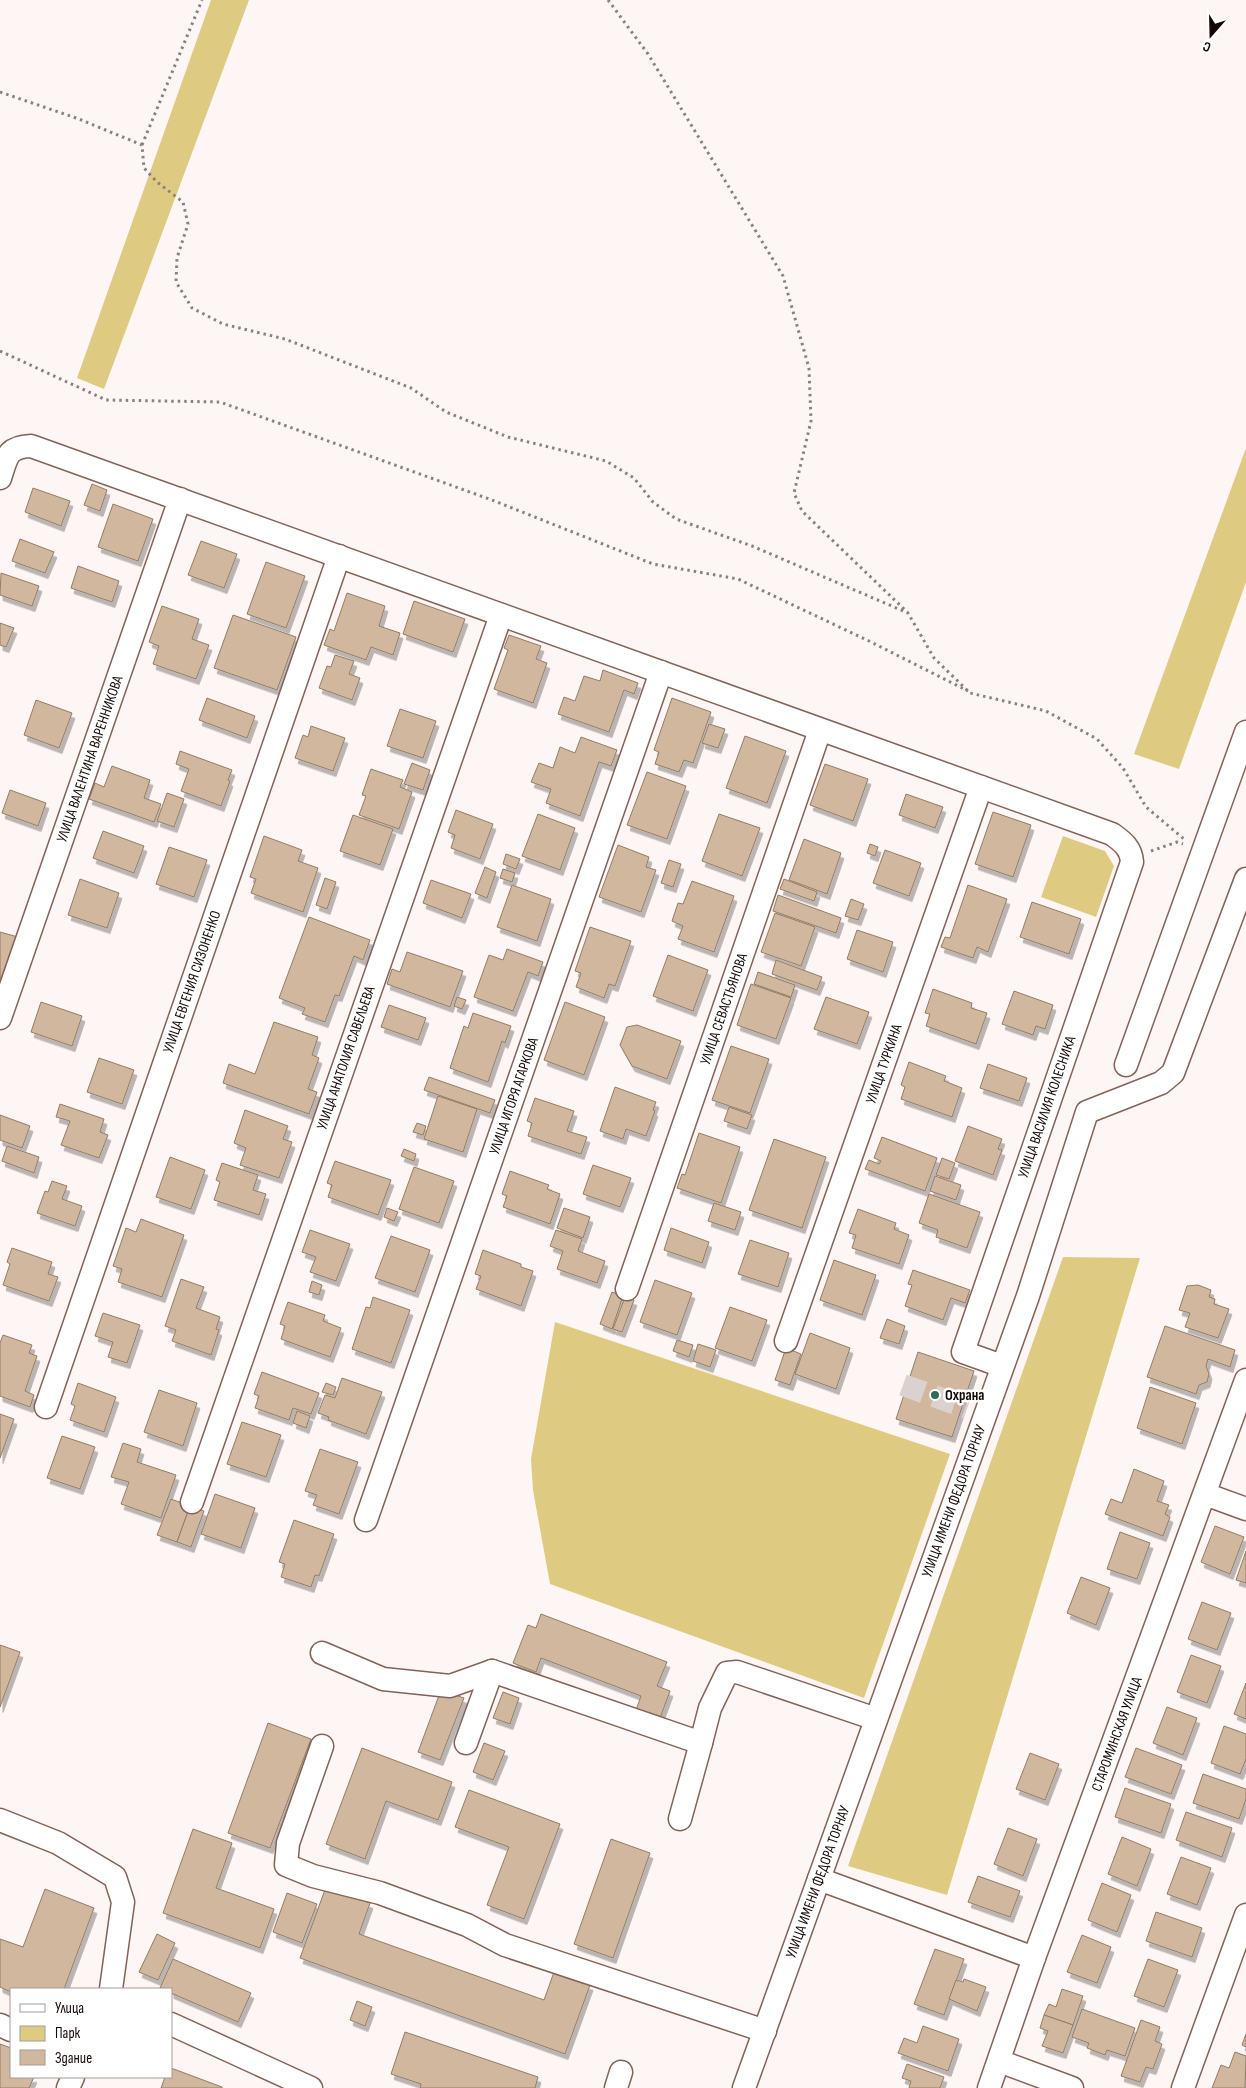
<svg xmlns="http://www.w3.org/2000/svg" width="1246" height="2088" font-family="'Sofia Sans Condensed',sans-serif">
	<defs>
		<filter id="shadow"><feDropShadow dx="3" dy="5.5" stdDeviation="0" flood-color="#0004"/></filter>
	</defs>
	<rect width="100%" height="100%" fill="#fef6f4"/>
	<g fill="#dfca82">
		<path d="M211,0H249L104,389L77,378Z"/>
		<path d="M1246,448V582L1179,769L1134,754Z"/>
		<path d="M1063,836L1105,851L1114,866L1096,917L1041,897Z"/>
		<path d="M1063,1257L1140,1258L947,1895L848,1866Z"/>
		<path d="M555,1322L950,1454L864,1698L550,1584L533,1490L531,1459Z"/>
	</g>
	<g fill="#d0b79d" stroke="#937c64" filter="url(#shadow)">
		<path d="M92,484L107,490L100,511L84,505Z"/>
		<path d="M33,488L70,501L61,526L25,512Z"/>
		<path d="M113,504L153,519L138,561L98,547Z"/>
		<path d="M20,539L54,552L45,573L12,561Z"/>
		<path d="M201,541L237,554L224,588L188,575Z"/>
		<path d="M266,562L305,576L286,628L247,614Z"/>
		<path d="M78,566L119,581L112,602L71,588Z"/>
		<path d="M1,573L39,586L32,606L0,595Z"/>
		<path d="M347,593L385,606L379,626L400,633L393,655L371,647L366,660L324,645L330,629L334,631Z"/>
		<path d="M414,601L465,619L453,652L403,634Z"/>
		<path d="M162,606L199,619L192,639L209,645L196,679L153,664L159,646L149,642Z"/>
		<path d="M233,615L296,637L277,690L214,668Z"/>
		<path d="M0,623L14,628L6,647L0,645Z"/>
		<path d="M509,635L541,646L536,659L547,663L533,703L494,689L508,650L504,648Z"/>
		<path d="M335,655L354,661L349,674L360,678L352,700L319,688L327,666L331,667Z"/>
		<path d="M603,670L638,683L634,694L624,690L609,732L558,714L564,697L575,701L584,676L600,681Z"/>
		<path d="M207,698L255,716L247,738L199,720Z"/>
		<path d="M672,698L711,712L693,763L684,760L679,772L655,764L659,752L654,750Z"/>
		<path d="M36,700L72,713L59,748L24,735Z"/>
		<path d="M400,709L436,721L423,758L387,746Z"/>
		<path d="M709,724L725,729L718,748L702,743Z"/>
		<path d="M311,726L345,738L333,771L295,758L303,735L308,737Z"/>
		<path d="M745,736L786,751L767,803L726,788Z"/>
		<path d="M581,737L617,750L611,766L599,762L580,816L546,803L551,789L531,782L539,763L553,768L560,747L575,753Z"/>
		<path d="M180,751L232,770L228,780L230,781L221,806L181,791L189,769L176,764Z"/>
		<path d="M412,763L430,770L423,790L404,784Z"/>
		<path d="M825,764L868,779L853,821L810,805Z"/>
		<path d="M112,766L150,780L144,798L161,804L154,822L89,799L95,783L104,787Z"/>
		<path d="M371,769L403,780L400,787L412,792L399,829L359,815L366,796L362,795Z"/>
		<path d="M647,772L686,786L667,839L627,825Z"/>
		<path d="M10,790L46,803L38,826L2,813Z"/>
		<path d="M167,793L184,799L174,827L157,821Z"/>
		<path d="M906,794L943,807L935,828L899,815Z"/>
		<path d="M456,810L493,824L480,859L451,848L455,835L448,832Z"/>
		<path d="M993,812L1031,825L1013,877L975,864Z"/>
		<path d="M538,814L575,828L560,870L522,856Z"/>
		<path d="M719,814L760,828L742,876L702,861Z"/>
		<path d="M353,815L393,829L380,865L340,851Z"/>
		<path d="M103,831L144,846L134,873L93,858Z"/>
		<path d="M264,836L302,850L298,861L318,868L303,912L251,893L256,879L250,877Z"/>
		<path d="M804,839L841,853L827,894L789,880Z"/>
		<path d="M870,844L878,847L875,856L867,853Z"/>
		<path d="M618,845L649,857L646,867L656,870L641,912L599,897Z"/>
		<path d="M169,847L207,860L194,897L156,884Z"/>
		<path d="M885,850L921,863L909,896L873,883Z"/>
		<path d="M506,854L520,859L516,869L503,864Z"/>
		<path d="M669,860L681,864L673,887L661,883Z"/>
		<path d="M485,867L496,872L487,898L475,893Z"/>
		<path d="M503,869L515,873L512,882L500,878Z"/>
		<path d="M325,878L336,882L327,909L316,905Z"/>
		<path d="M80,879L119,893L107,928L68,915Z"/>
		<path d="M784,879L817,892L814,901L780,889Z"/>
		<path d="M431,880L471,894L462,918L423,903Z"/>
		<path d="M692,881L734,896L714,952L678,939L683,926L672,921L678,903L683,904Z"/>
		<path d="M512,885L551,899L537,941L497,927Z"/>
		<path d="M968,885L1007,899L988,952L977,947L973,958L941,947L945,937L950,938Z"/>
		<path d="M778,895L841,918L836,933L773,911Z"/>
		<path d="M851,899L864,904L858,920L845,916Z"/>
		<path d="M1032,902L1081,919L1069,954L1020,937Z"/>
		<path d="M775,913L815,927L801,966L761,952Z"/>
		<path d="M309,917L370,940L363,960L354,956L339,996L335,995L325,1022L302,1014L305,1008L279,998Z"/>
		<path d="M590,927L631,941L615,986L609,984L604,998L576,987L581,973L575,971Z"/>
		<path d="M857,930L893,942L883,972L847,959Z"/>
		<path d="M0,932L18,937L4,979L0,978Z"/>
		<path d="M507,949L543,962L538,976L528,972L513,1011L474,997L489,955L503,960Z"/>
		<path d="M407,952L463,971L450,1007L387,984L392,969L400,972Z"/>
		<path d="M668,955L708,970L693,1011L653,996Z"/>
		<path d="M776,960L822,977L817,990L772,974Z"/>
		<path d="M758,972L795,985L791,997L754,984Z"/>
		<path d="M751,984L791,998L776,1039L737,1025Z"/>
		<path d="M933,989L972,1003L971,1008L987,1013L976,1044L926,1026L930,1014L925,1013Z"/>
		<path d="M1014,991L1053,1005L1045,1029L1036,1026L1033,1035L1002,1024Z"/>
		<path d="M457,997L466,1000L462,1009L454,1006Z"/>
		<path d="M826,997L869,1012L857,1044L814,1029Z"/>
		<path d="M41,1002L82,1016L72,1046L31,1032Z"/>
		<path d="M565,1002L605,1017L584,1075L544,1060Z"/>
		<path d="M389,1005L426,1018L418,1040L381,1027Z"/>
		<path d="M473,1013L511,1026L505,1043L502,1041L488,1082L450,1068L464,1026L468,1028Z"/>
		<path d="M274,1022L318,1037L312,1055L319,1058L308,1089L317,1092L309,1114L223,1083L229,1064L255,1074Z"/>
		<path d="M637,1025L681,1041L667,1079L632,1066L620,1045L627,1027Z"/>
		<path d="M731,1046L769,1059L750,1113L712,1100Z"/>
		<path d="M99,1058L134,1070L122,1104L87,1092Z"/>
		<path d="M909,1062L946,1076L944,1081L962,1088L952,1117L901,1099L905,1087L901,1085Z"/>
		<path d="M988,1064L1027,1078L1019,1101L980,1088Z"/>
		<path d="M429,1077L495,1100L490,1113L424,1090Z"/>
		<path d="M615,1087L656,1102L653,1110L655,1111L646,1136L626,1129L623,1139L600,1131Z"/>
		<path d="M438,1096L477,1109L463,1152L424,1139Z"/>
		<path d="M535,1098L574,1111L567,1131L587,1137L581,1154L528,1136L532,1123L527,1121Z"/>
		<path d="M60,1104L104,1119L100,1132L108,1135L99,1158L61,1145L70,1121L56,1117Z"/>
		<path d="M729,1107L752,1115L747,1129L724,1121Z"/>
		<path d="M245,1110L288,1126L283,1139L292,1142L279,1178L240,1165L246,1148L234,1143Z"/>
		<path d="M0,1115L30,1126L22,1148L0,1140Z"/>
		<path d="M417,1123L426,1126L423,1135L413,1132Z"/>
		<path d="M968,1126L1002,1139L998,1149L1002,1150L993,1175L955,1161Z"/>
		<path d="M699,1133L740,1147L721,1203L677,1188L682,1174L685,1175Z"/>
		<path d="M882,1137L937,1158L925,1191L865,1169L869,1160L879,1164L881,1161L874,1158Z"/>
		<path d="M774,1139L826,1157L802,1228L749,1210Z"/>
		<path d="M7,1146L39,1157L34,1173L2,1161Z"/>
		<path d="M404,1149L416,1154L414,1161L401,1156Z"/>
		<path d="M170,1157L205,1170L191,1209L156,1197Z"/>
		<path d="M942,1158L955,1163L949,1179L936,1175Z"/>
		<path d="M335,1161L391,1180L378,1215L328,1197L332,1185L327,1183Z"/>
		<path d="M222,1163L258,1175L253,1190L266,1194L259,1215L214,1200L220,1182L216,1180Z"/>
		<path d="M593,1165L631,1178L620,1207L583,1194Z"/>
		<path d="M414,1167L454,1181L439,1223L399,1209Z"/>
		<path d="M510,1171L549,1185L547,1189L560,1194L550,1224L503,1207L507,1196L502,1194Z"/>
		<path d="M935,1176L961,1185L956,1200L930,1191Z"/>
		<path d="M52,1181L67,1186L62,1199L82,1206L75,1226L37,1213L45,1191L48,1192Z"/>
		<path d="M929,1194L980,1212L967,1248L936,1237L938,1230L919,1223Z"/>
		<path d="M714,1203L741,1212L735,1230L708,1221Z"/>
		<path d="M387,1208L398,1212L394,1221L384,1217Z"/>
		<path d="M564,1208L590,1217L583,1238L557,1228Z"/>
		<path d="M858,1209L896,1223L894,1229L909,1235L899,1264L852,1248L856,1235L849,1233Z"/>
		<path d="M141,1219L184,1235L162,1297L118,1282L122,1269L113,1266L126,1228L136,1232Z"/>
		<path d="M671,1228L709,1242L702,1263L664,1250Z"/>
		<path d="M310,1230L350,1244L336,1281L310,1272L316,1257L302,1252Z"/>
		<path d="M556,1230L582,1239L578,1251L605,1261L597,1283L557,1269L563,1251L550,1246Z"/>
		<path d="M391,1236L430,1250L415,1292L375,1278Z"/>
		<path d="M750,1240L789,1253L778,1287L738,1274Z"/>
		<path d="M12,1248L52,1262L48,1274L58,1277L49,1301L3,1285L10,1264L7,1262Z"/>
		<path d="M483,1250L521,1264V1267L533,1271L521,1306L476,1289L481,1276L475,1274Z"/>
		<path d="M834,1260L876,1275L862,1315L820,1300Z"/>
		<path d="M913,1270L970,1290L965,1303L951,1298L943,1320L905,1306L912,1285L908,1284Z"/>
		<path d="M181,1279L204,1287L196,1308L220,1317L216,1329L219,1330L211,1355L172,1341L176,1330L165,1326Z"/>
		<path d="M655,1280L692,1293L677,1335L640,1322Z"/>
		<path d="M312,1281L322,1285L319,1295L309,1292Z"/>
		<path d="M1198,1285L1211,1290L1209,1297L1215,1299L1214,1304L1229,1309L1218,1338L1185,1327L1190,1313L1179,1310L1187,1286Z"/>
		<path d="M612,1292L623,1296L612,1329L600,1324Z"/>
		<path d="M373,1297L410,1310L391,1363L352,1349L366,1307L370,1308Z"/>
		<path d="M625,1297L634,1300L622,1332L613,1329Z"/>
		<path d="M288,1302L325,1315L323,1321L341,1328L330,1357L281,1339L285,1326L280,1324Z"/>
		<path d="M730,1307L767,1320L752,1361L715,1348Z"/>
		<path d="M103,1313L140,1325L127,1363L108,1357L113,1342L95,1336Z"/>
		<path d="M887,1319L905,1326L899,1344L880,1338Z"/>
		<path d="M1165,1326L1235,1350L1230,1367L1208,1359L1206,1366L1209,1374L1207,1382L1199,1385L1196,1394L1147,1377Z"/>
		<path d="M810,1333L850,1348L836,1389L795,1374Z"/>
		<path d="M3,1335L32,1345L29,1353L37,1356L25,1391L34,1395L30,1407L0,1396V1343Z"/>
		<path d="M677,1340L693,1345L689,1357L673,1351Z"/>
		<path d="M698,1344L716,1350L710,1367L693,1361Z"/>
		<path d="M786,1348L801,1354L790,1385L775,1380Z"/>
		<path d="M918,1352L974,1371L952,1437L896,1419Z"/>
		<path d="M262,1372L319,1393L311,1414L293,1408L289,1420L255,1408L259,1396L254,1394Z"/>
		<path d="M342,1378L382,1392L366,1434L328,1420L329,1417L318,1413L325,1395L335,1398Z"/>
		<path d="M78,1383L116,1397L104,1432L70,1420L75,1406L71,1404Z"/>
		<path d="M326,1383L336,1387L333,1395L322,1392Z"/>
		<path d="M1150,1387L1196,1403L1182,1444L1137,1428Z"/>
		<path d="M159,1390L197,1403L183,1446L144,1432Z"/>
		<path d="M297,1411L310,1416L306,1428L293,1423Z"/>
		<path d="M0,1414L14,1419L0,1458Z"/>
		<path d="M242,1422L281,1435L266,1477L227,1464Z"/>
		<path d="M62,1436L95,1447L80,1489L47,1478Z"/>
		<path d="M123,1443L141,1449L137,1462L176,1475L161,1518L121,1504L129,1482L111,1477Z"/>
		<path d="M320,1449L358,1462L339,1514L313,1505L317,1495L305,1491Z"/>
		<path d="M1134,1469L1164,1481L1157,1501L1169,1505L1165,1514L1170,1517L1163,1536L1105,1514L1111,1499L1122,1503Z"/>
		<path d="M215,1494L255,1508L241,1548L201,1534Z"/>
		<path d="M171,1499L190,1506L177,1542L157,1535Z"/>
		<path d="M190,1506L204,1511L191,1547L177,1542Z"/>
		<path d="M294,1520L334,1534L319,1576L315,1575L311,1587L281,1577L285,1564L279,1562Z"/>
		<path d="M1215,1526L1244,1537L1230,1574L1201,1562Z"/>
		<path d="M1120,1532L1150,1543L1137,1579L1107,1569Z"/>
		<path d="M1246,1551V1583L1236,1580Z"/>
		<path d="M1081,1577L1110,1588L1096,1625L1067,1613Z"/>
		<path d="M1202,1602L1231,1613L1217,1650L1188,1639Z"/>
		<path d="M541,1614L667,1662L657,1686L670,1691L659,1721L635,1713L641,1696L541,1658L536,1672L513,1663L528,1625L536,1628Z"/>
		<path d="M0,1645L20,1652L0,1707Z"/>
		<path d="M1191,1655L1221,1666L1207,1703L1177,1692Z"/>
		<path d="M1246,1683V1719L1234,1714Z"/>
		<path d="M441,1690L464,1698L440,1760L418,1752Z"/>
		<path d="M503,1692L519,1698L510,1724L493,1718Z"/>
		<path d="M1167,1707L1197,1718L1183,1755L1153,1743Z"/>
		<path d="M268,1723L311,1739L270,1848L228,1833Z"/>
		<path d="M1224,1726L1246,1734V1759L1240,1774L1211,1763Z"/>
		<path d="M484,1743L505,1751L493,1780L473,1772Z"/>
		<path d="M362,1748L452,1782L438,1820L386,1801L365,1859L326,1844Z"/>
		<path d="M1136,1748L1182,1765L1171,1794L1125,1777Z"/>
		<path d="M1030,1753L1059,1764L1045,1800L1016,1789Z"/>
		<path d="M1203,1774L1246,1789V1799L1239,1819L1193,1803Z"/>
		<path d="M1125,1788L1171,1804L1161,1833L1115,1817Z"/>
		<path d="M469,1790L560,1824L524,1919L487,1905L509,1847L455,1827Z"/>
		<path d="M1186,1812L1232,1828L1222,1857L1176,1840Z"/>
		<path d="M1008,1828L1037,1839L1023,1876L994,1864Z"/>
		<path d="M193,1829L232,1843L216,1888L274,1909L260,1948L163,1913Z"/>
		<path d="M1122,1837L1151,1849L1137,1886L1108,1874Z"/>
		<path d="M611,1839L650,1853L613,1958L574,1944Z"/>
		<path d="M1181,1857L1211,1868L1197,1905L1167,1894Z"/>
		<path d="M978,1876L1020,1891L1010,1917L968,1902Z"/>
		<path d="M1102,1883L1131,1895L1117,1932L1088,1920Z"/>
		<path d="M326,1887L370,1903L359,1934L544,2000L554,1972L590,1985L565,2054L300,1958Z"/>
		<path d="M45,1889L94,1908L64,1989H11V1992L0,1987V1939L23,1947Z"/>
		<path d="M287,1893L317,1904L302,1943L273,1932Z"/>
		<path d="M1156,1912L1202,1928L1192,1957L1146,1941Z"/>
		<path d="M157,1934L175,1943L158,1980L139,1972Z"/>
		<path d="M1082,1935L1111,1947L1097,1983L1067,1972Z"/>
		<path d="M935,1949L964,1959L944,2015L914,2004Z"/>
		<path d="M173,1959L251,1993L238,2022L171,1993V1989L160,1988Z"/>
		<path d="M1148,1959L1178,1970L1164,2007L1134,1996Z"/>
		<path d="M964,1979L986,1987L977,2011L949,1999L956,1980L963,1982Z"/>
		<path d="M1062,1989L1083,1996L1073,2025L1044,2015L1049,2004L1056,2007Z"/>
		<path d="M357,2001L372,2007L365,2026L350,2020Z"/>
		<path d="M1082,2009L1135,2028L1125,2056L1107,2050L1105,2055L1087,2048L1089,2043L1072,2037Z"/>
		<path d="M1044,2015L1073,2025L1063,2053L1042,2046L1048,2031L1040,2028Z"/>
		<path d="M1141,2020L1160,2027L1155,2041L1162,2044L1153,2069L1146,2067L1140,2082L1121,2076Z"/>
		<path d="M923,2026L959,2039L948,2071L898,2053L904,2038L917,2043Z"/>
		<path d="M405,2032L538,2077L535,2088H420L421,2084L391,2074Z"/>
		<path d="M1246,2034V2047L1242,2045Z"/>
		<path d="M0,2044L11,2048V2077H34L29,2088H0Z"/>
		<path d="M1235,2052L1246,2056L1245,2088H1212L1221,2065L1229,2068Z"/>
		<path d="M907,2064L944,2077L940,2088H909L911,2081L902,2078Z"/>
		<path d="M171,2068L222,2087V2088H161L165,2077H171Z"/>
	</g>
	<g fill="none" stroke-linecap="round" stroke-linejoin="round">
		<path stroke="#dbd2d0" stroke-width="22" stroke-dasharray="22 11" stroke-linecap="butt" d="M903,1385L967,1408"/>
		<g stroke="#836358" stroke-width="25">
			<g id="minor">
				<path d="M0,478C7,458 6,447 31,446L1112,834C1123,842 1131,848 1132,862L963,1352L1002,1366"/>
				<path d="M0,1018L180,499"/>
				<path d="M1126,1065L1246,732"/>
				<path d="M627,1289L820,730"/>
				<path d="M786,1341L981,787"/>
				<path d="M46,1407L339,556"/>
				<path d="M1205,1494L1246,1509"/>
				<path d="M192,1502L501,615"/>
				<path d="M366,1520L661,672"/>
				<path d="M322,1653L383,1679L450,1686L492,1671"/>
				<path d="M466,1743L492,1671L701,1743L710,1708L727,1673L737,1672L876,1719"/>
				<path d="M322,1746L288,1843L286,1865L313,1876L380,1893L467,1925L505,1945L765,2031"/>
				<path d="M680,1819L701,1743"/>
				<path d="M0,1820L58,1843L115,1877L123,1902L111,1989"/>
				<path d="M819,1879L1034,1958"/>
				<path d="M171,2024L311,2088"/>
				<path d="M0,2025L11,2030"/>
				<path d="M999,2061L1072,2088"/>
				<path d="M68,2088L73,2077"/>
				<path d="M616,2088L621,2072"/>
				<path d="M744,2088L1028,1296L1087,1112L1161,1083L1173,1073L1246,879"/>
				<path d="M989,2088L1034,1958L1246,1380"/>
				<path d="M1183,2088L1246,1915"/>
			</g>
		</g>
		<g stroke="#8a807e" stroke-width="3" stroke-dasharray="2.5 4" stroke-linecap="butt">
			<path d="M608,0L648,54L783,276L809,368L811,421L794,493L802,511L906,611"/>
			<path d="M0,92L79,119L142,145L144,168L157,182L183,202L188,224L177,258L176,282L192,308L223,324L285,339L411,388L446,412L508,437L606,461L634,478L653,502L676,519L752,546L908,613L934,658L970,693L1046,711L1097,739L1123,768L1146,807L1184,839"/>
			<path d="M142,145L202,0"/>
			<path d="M0,351L106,400L220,402L492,500L653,564L738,579L869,641L968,691"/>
			<path d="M1151,851L1177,842L1183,844"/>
		</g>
		<use href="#minor" stroke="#fff" stroke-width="22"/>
	</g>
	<circle fill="#2c6d5c" stroke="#fff" stroke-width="2" cx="935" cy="1395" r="5"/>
	<g text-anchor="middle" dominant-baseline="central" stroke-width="5" stroke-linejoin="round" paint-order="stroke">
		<g font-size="15" fill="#130805" stroke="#fff">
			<text transform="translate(90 759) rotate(-71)">УЛИЦА ВАЛЕНТИНА ВАРЕННИКОВА</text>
			<text transform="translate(192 982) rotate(-71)">УЛИЦА ЕВГЕНИЯ СИЗОНЕНКО</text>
			<text transform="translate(724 1009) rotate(-71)">УЛИЦА СЕВАСТЬЯНОВА</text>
			<text transform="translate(346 1058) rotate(-71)">УЛИЦА АНАТОЛИЯ САВЕЛЬЕВА</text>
			<text transform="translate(884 1064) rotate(-71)">УЛИЦА ТУРКИНА</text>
			<text transform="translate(514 1096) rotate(-71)">УЛИЦА ИГОРЯ АГАРКОВА</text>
			<text transform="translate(1047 1107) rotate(-71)">УЛИЦА ВАСИЛИЯ КОЛЕСНИКА</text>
			<text transform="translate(954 1501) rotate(-70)">УЛИЦА ИМЕНИ ФЕДОРА ТОРНАУ</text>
			<text transform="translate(1117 1734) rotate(-70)">СТАРОМИНСКАЯ УЛИЦА</text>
			<text transform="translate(818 1882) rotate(-70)">УЛИЦА ИМЕНИ ФЕДОРА ТОРНАУ</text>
		</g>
		<g font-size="15" font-weight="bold" fill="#130805" stroke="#fff" text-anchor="start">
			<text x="945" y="1395">Охрана</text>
		</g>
	</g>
	<rect x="10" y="1988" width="162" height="90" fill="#ffffff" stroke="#a19c9b"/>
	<rect x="20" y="2004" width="25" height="8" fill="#ffffff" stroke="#a19c9b"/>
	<text x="55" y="2013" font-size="15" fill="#130805">Улица</text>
	<rect x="20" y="2026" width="25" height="15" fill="#dfca82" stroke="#a19c9b"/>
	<text x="55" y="2038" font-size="15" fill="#130805">Парк</text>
	<rect x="20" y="2050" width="25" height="15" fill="#d0b79d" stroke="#a19c9b"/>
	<text x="55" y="2063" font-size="15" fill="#130805">Здание</text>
	<g transform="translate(1211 35) rotate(200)" stroke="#ffffff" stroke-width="4" paint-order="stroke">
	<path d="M0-4L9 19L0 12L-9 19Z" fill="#130805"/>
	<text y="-8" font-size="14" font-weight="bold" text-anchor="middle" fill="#130805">С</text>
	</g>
</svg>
